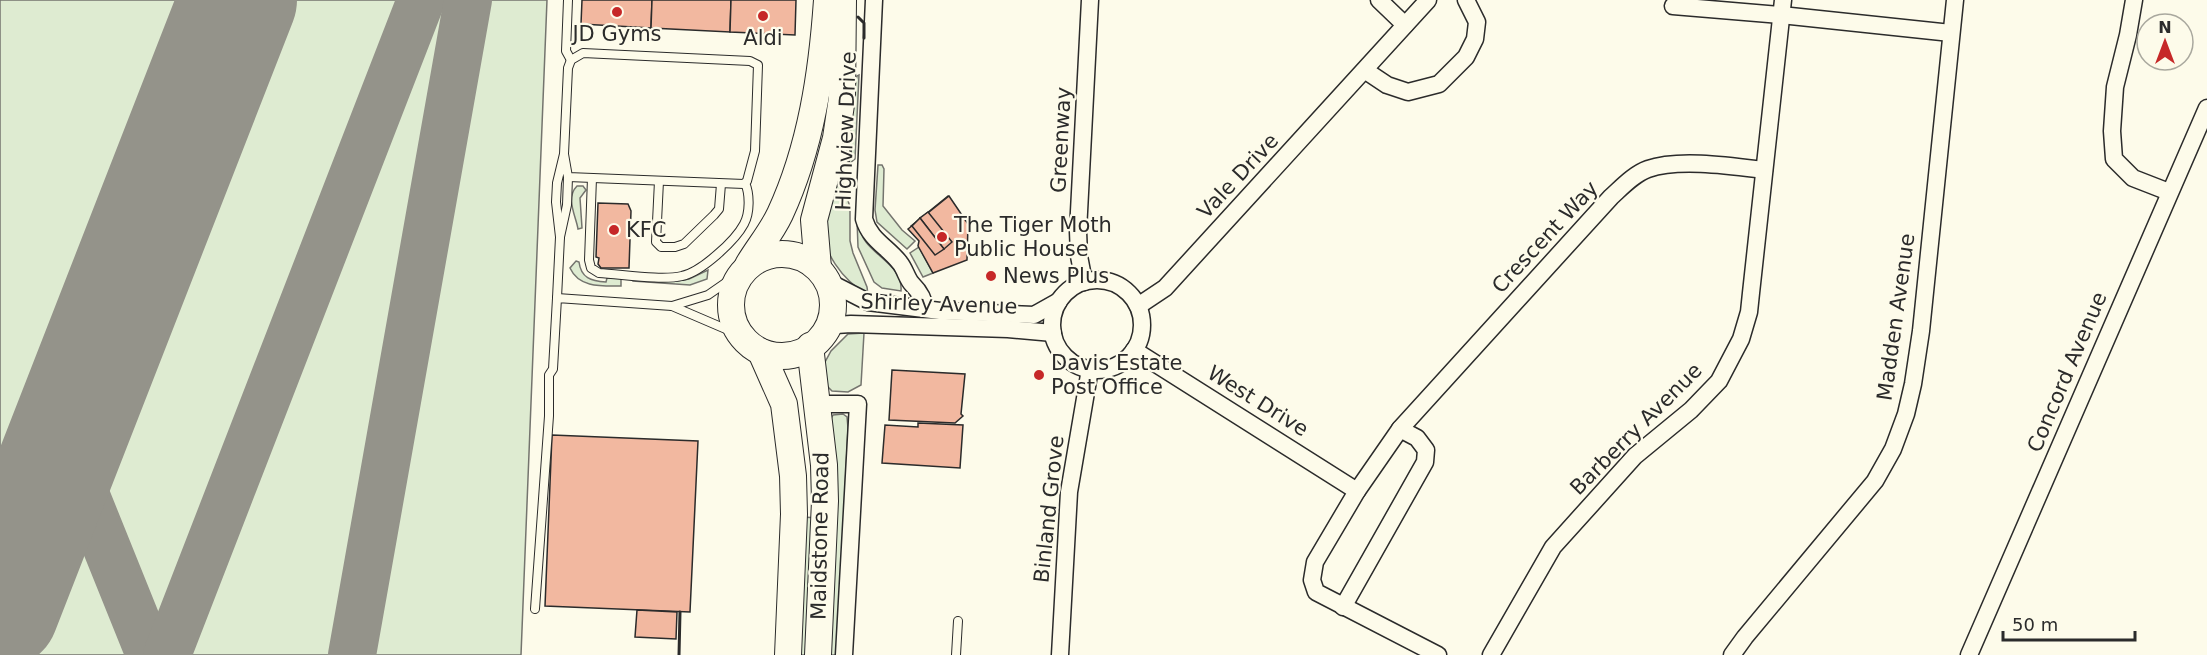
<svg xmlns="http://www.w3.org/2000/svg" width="2207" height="655" font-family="'DejaVu Sans',sans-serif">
	<rect width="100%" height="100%" fill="#fdfbea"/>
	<g fill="#deebd1" stroke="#74746e" stroke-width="1.5">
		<path d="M0,0H547L521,655H0Z"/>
		<path d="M859,75L855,159L849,164L851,148L843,145L857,76Z"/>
		<path d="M878,165H882L884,169L883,206L902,230L915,241L907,249L877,222L875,210Z"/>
		<path d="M839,172L850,207V241L853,253L867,287L868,295C844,281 819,251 825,222C828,205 835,188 839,172Z"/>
		<path d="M577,186H583L586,190L580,198L582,228L578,229C576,216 565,198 577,186Z"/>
		<path d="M857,220C859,228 861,236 866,242C878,258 903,268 901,291L882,288L874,282L858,247Z"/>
		<path d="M919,247L933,273L923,277L910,253Z"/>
		<path d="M576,261L579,262C581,278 591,281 606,282L607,278H621V286C602,286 579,288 570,268Z"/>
		<path d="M708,270L707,279L690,285L633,281V279L678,281L689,279Z"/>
		<path d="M864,333L861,385L848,392L832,391L825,384L824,364L831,351L848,334Z"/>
		<path d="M843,414L847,417L848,428L837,655H828L830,420L833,415Z"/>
		<path d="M804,517L816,518L809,655H799Z"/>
	</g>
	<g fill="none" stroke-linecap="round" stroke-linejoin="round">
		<g stroke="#94938a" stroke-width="48">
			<path d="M65,444L150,655"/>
			<path d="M167,655L421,0"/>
			<path d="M352,655L468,0"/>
		</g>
		<path stroke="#94938a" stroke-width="118" d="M0,610L238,0"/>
	</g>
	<g fill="#f2b8a0" stroke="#2b2b2b" stroke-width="1.5">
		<path d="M582,0H652L651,28L581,24Z"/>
		<path d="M652,0H731L730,32L651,28Z"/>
		<path d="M731,0H796L795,35L730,32Z"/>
		<path d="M948,196L958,210L938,224L952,242L935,255L911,226Z"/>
		<path d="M949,196L968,224L967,260L933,273L918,246L919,241L908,229Z"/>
		<path d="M598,203L628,204L631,211L629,268H601L598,264L599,258L596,257Z"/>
		<path d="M928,212L952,242L944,249L920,218Z"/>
		<path d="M920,218L944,249L935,255L912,226Z"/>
		<path d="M892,370L965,374L961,414L963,416L955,423L889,420Z"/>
		<path d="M918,423L963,425L960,468L882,463L885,425L918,427Z"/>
		<path d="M552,435L698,441L690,612L545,606Z"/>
		<path d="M637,610L677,612L676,639L635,637Z"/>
	</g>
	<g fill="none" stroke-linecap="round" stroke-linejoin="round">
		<g stroke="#2b2b2b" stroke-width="10">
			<g id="service">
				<path d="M568,0L566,51L571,60"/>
				<path d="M592,178L589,260L591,268L599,273C621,274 661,281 682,276C701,272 735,241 744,224C750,213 750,194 745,183"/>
				<path d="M659,181L656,242L661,247H675L684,244L714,215L719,209L721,184"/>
				<path d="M560,237L556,202L557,183L564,154L568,68L571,60L583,53L750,61L758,65L755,151L747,181L744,184L568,177L564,154"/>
				<path d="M557,298L560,237L567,205L568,177"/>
				<path d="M672,306L708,295L744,270"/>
				<path d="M535,609L549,416V375L553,369L557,298L672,306L742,336"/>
				<path d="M956,655L958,621"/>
			</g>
		</g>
		<g stroke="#2b2b2b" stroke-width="19">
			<g id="minor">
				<path d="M874,0L864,219C870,240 888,247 900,263C905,269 907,279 912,284C919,291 924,298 925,309"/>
				<path d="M1379,0L1405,25"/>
				<path d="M2134,0L2128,35L2115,87L2112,131L2114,159L2133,178L2169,192"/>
				<path d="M1673,6L1781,15L1951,33"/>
				<path d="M1366,71L1387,85L1408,92L1439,84L1466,57L1475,39L1477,22L1466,0"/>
				<path d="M825,280L868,302L940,311L1034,315L1059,301"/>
				<circle cx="1097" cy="325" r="45"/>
				<path d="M1084,282L1079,256L1078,231L1090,0"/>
				<path d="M1138,306L1165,288L1428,0"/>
				<path d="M826,330L836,325L851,324L1008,329L1053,333"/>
				<path d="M1134,350L1357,491"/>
				<path d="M817,404H858L844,655"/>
				<path d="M1343,607L1425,462L1426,450L1417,438L1400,429"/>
				<path d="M1060,655L1069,492L1090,369"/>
				<path d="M1438,655L1316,592L1312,580L1315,562L1357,491L1400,429L1611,197C1622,187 1634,174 1648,169C1678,158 1732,166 1764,170"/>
				<path d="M1491,655L1553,547L1635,456L1691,410L1719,381L1741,339L1749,312L1751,293L1783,0"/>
				<path d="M1732,655L1745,637L1875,481L1893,449L1906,414L1913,384L1921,331L1955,0"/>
				<path d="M1969,655L2207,108"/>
			</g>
		</g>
		<g stroke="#2b2b2b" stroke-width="28">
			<g id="primary">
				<circle cx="782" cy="305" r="51"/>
				<path d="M748,265C758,248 771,233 780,214C811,147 822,73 827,0"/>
				<path d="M818,268L814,220L836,138L842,98L843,0"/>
				<path d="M810,346L824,465L825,501L818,655"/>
				<path d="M761,352L784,404L793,476L794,514L788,655"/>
			</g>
		</g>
		<use href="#service" stroke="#fdfbea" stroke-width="8"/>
		<use href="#minor" stroke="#fdfbea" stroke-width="16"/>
		<use href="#primary" stroke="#fdfbea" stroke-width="26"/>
		<g stroke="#2b2b2b" stroke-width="1.5" stroke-dasharray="8 3" stroke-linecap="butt">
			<path d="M843,145L851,148L848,163"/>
			<path d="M846,171L852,187"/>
		</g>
		<g stroke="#2b2b2b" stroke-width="3">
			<path d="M858,17L864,23V38"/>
			<path d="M843,145L851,148L848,163"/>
			<path d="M679,655L680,612"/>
		</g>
	</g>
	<g fill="#c62828" stroke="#fdfbea" stroke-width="2">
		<circle cx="617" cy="12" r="6"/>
		<circle cx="763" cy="16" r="6"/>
		<circle cx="614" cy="230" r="6"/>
		<circle cx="942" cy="237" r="6"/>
		<circle cx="991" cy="276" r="6"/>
		<circle cx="1039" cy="375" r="6"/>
	</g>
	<g text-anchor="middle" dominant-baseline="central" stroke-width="4.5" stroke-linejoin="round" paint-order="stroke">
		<g font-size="21" fill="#2b2b2b" stroke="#fdfbea" text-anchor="start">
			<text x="617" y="34" text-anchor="middle">JD Gyms</text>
			<text x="763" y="38" text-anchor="middle">Aldi</text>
			<text x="954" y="225">The Tiger Moth<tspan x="954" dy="24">Public House</tspan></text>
			<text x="626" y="230">KFC</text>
			<text x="1003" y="276">News Plus</text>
			<text x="1051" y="363">Davis Estate<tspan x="1051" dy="24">Post Office</tspan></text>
		</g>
		<g font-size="21" fill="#2b2b2b" stroke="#fdfbea">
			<text transform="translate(846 131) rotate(-88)">Highview Drive</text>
			<text transform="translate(1061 140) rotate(-87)">Greenway</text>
			<text transform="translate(1238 176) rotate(-47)">Vale Drive</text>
			<text transform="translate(1545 237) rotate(-47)">Crescent Way</text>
			<text transform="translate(939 304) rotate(2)">Shirley Avenue</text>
			<text transform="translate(1896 317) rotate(-82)">Madden Avenue</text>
			<text transform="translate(2067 372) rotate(-67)">Concord Avenue</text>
			<text transform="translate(1258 401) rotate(32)">West Drive</text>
			<text transform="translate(1636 429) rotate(-45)">Barberry Avenue</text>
			<text transform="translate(1049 509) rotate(-84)">Binland Grove</text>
			<text transform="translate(820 536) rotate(-89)">Maidstone Road</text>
		</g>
	</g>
	<g transform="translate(2165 42)"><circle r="28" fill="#fdfbea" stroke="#a9a89e" stroke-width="1.5"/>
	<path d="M0-4.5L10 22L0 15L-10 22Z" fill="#c62828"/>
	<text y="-9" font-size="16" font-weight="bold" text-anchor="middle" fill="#2b2b2b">N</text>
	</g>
	<path d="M2003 631v9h132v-9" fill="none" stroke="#2b2b2b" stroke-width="3"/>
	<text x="2012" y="631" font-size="18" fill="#2b2b2b" stroke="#fdfbea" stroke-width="4.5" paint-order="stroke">50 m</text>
</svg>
